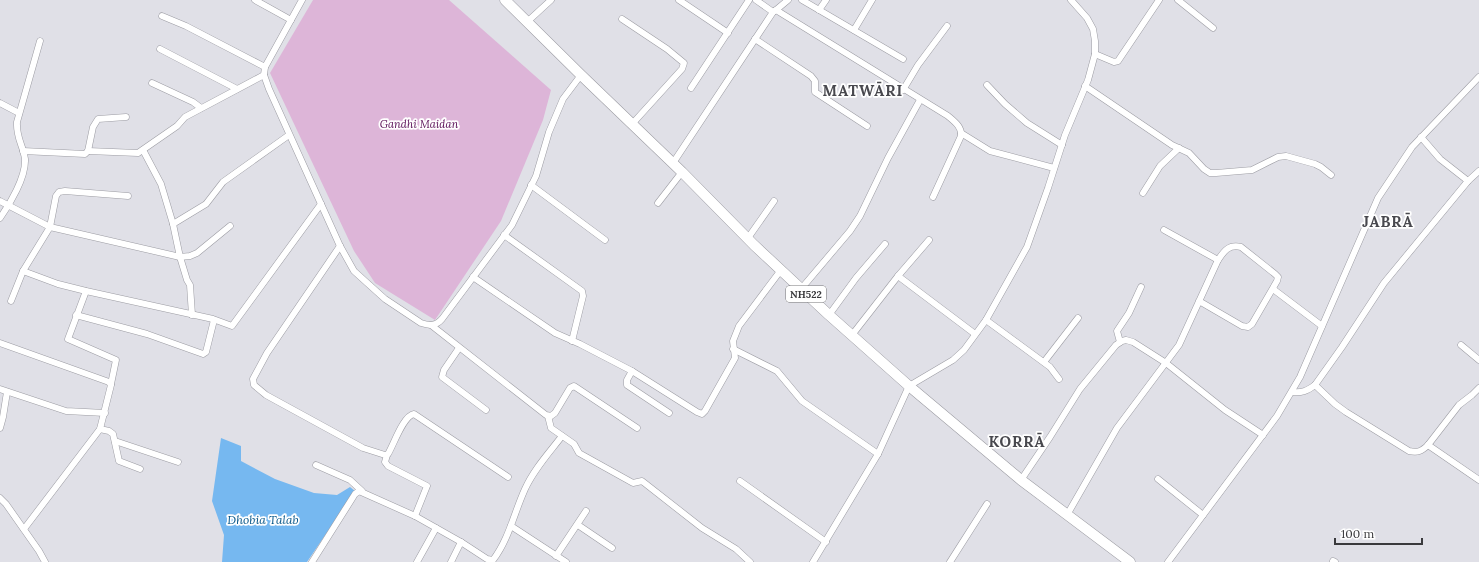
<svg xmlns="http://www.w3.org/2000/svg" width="1479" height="562" font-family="Lora,serif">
	<rect width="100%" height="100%" fill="#e0e0e7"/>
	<path fill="#ddb5d8" d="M313,0H449L551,90L543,120L501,221L435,320L375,283L354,251L270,73Z"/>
	<path fill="#76b8f0" d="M221,438L241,446V461L275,479L314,493L337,495L350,487L355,491L307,562H222L224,535L212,501Z"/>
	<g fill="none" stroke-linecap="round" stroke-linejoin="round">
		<g stroke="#9c9ca3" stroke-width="7">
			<g id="minor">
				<path d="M255,0L291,20"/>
				<path d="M302,0L265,67L264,75L269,89L340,246L354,271L365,281L385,299L421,323C430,326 436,326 442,319L512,225L536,176L549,132L563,99L581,75"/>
				<path d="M679,0L728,33"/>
				<path d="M756,0L773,12"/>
				<path d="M802,0L903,59"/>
				<path d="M1178,0L1213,28"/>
				<path d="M776,10L788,0"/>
				<path d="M819,10L826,0"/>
				<path d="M162,16L186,26L265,67"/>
				<path d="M622,19L667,49L684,63L682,69L633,123"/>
				<path d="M527,22L551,0"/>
				<path d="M854,30L872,0"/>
				<path d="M755,39L811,76L815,81V92L867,126"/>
				<path d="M160,49L237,89"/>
				<path d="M1095,54L1114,62L1118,61L1159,0"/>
				<path d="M152,83L193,102L201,108"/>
				<path d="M987,85L1005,104L1027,123L1062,145"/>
				<path d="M1085,86L1172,145L1189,153L1204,169L1210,173H1216L1252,170L1278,157L1286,156L1315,164L1321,167L1331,175"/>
				<path d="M691,88L749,0"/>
				<path d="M903,90L918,65L947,26"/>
				<path d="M0,103L19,113"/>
				<path d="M961,133L990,151L1054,168"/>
				<path d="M1421,137L1440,159L1468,181"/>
				<path d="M143,150L161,184L173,224L180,257L187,280L190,285L192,315"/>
				<path d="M23,151L85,154L88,151L93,127L98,119L126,117"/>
				<path d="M88,151L138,153L177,126L185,117L264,75"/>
				<path d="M673,163L773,12L776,10L948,116C955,122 962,127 961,136L933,197"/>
				<path d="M531,185L605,240"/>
				<path d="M1143,193L1160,166L1179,148"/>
				<path d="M0,201L50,227L180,257L190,256L197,253L230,226"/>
				<path d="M658,203L682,172"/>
				<path d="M0,218C10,204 26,177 25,159C23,145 16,138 17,122L40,41"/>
				<path d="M173,224L206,204L223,182L289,135"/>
				<path d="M1164,230L1218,260"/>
				<path d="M504,235L582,291L583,296L572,341"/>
				<path d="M748,238L774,201"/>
				<path d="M340,246L267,353L253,379L254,385L266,395L363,448L385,455L388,454C394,444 403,416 414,414L508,477"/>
				<path d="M23,271L58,284L86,291L213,319L232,326L321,204"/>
				<path d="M898,276L975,334"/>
				<path d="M473,277L555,333L580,344L632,371L697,412L702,414L705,411L735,358L733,341L739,326L781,270"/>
				<path d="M801,289L850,231L860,216L888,158L920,100"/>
				<path d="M1273,289L1322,326"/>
				<path d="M86,291L68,339L116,360L111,384"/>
				<path d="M11,301L23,271L50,227L56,196L59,192L65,191L128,196"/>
				<path d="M76,315L147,334L203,354L206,352L214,320"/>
				<path d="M829,315L856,278L885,244"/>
				<path d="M986,320L1050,367L1059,379"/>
				<path d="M431,325L546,415L551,416L555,413L570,388L574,386L637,428"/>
				<path d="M852,335L898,276L929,240"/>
				<path d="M1120,342L1117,331L1129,313L1141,287"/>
				<path d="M0,343L109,382L111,385L100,429L24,529"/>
				<path d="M1461,345L1479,360"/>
				<path d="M459,348L444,370L442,377L486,410"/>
				<path d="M733,349L777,371L802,401L878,454"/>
				<path d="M1044,362L1078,318"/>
				<path d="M632,371L627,380V385L669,413"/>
				<path d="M1315,385L1335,404L1346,412L1409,451C1418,453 1422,451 1428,445L1459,405L1472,395L1479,388"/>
				<path d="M0,389L66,411L105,413"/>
				<path d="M1292,392C1302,393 1307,391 1315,385L1342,347L1384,283L1468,181L1479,171"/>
				<path d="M548,416L551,428L574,444L579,453L633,483L642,481L702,528L736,549L750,562"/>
				<path d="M0,428L3,417L7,392"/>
				<path d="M100,429L109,431L113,434L119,461L140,469"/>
				<path d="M115,441L178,462"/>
				<path d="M1428,445L1479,480"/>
				<path d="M387,455L385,462L388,466L427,486L415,516"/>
				<path d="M316,465L350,480L362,491"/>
				<path d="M1158,479L1203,515"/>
				<path d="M1021,480L1050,437L1080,389L1116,345L1122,341L1126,340L1133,342L1166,363L1225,410L1263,435"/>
				<path d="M740,481L826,542"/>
				<path d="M0,498L6,504L39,551L45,562"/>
				<path d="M1067,515L1117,428L1179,345L1218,260C1224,251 1229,244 1241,247L1275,274L1278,277L1277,281L1252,324L1248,327L1242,326L1199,301"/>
				<path d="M578,525L612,548"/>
				<path d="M511,526L566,562"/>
				<path d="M556,556L586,511"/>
				<path d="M1333,561L1335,562"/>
				<path d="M312,562L355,494L359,491L415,516L461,542L487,559L493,560C509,539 514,513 525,489C534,469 549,453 562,436"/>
				<path d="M417,562L436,528"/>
				<path d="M451,562L461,542"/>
				<path d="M813,562L878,454L909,386L953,360L964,350L986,320L1027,247L1048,188L1065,135L1088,80L1095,54V41L1093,29L1087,18L1071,0"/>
				<path d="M950,562L987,504"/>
				<path d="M1168,562L1277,416L1300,377L1378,198L1412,147L1479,77"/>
			</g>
		</g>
		<g stroke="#9c9ca3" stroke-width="11">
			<path id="trunk" d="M505,0L581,75L682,172L754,245L829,315L909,386L1021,480L1130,562"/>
		</g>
		<use href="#minor" stroke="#fff" stroke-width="6"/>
		<use href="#trunk" stroke="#fff" stroke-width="10"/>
	</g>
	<g text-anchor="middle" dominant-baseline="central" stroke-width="3.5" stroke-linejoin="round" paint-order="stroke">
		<rect fill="#fff" stroke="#757577" stroke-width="1" x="786" y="286" width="40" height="16" rx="3"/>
		<g font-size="10" font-weight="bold" fill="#3a3a3d">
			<text x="806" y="294">NH522</text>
		</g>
		<g font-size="11" font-style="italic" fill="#580c55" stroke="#fff">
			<text x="419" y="124">Gandhi Maidan</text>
		</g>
		<g font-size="12" font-style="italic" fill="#065689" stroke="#fff">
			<text x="263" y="519">Dhobia Talab</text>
		</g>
		<g font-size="15" font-weight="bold" letter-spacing="1" fill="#48484e" stroke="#fff">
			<text x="863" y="90">MATWĀRI</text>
			<text x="1388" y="221">JABRĀ</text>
			<text x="1017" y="441">KORRĀ</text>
		</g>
	</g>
	<path d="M1335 538v6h87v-6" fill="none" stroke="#3a3a3d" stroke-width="2"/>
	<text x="1341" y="538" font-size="12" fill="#3a3a3d" stroke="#ffffff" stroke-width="3" paint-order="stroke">100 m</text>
</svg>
